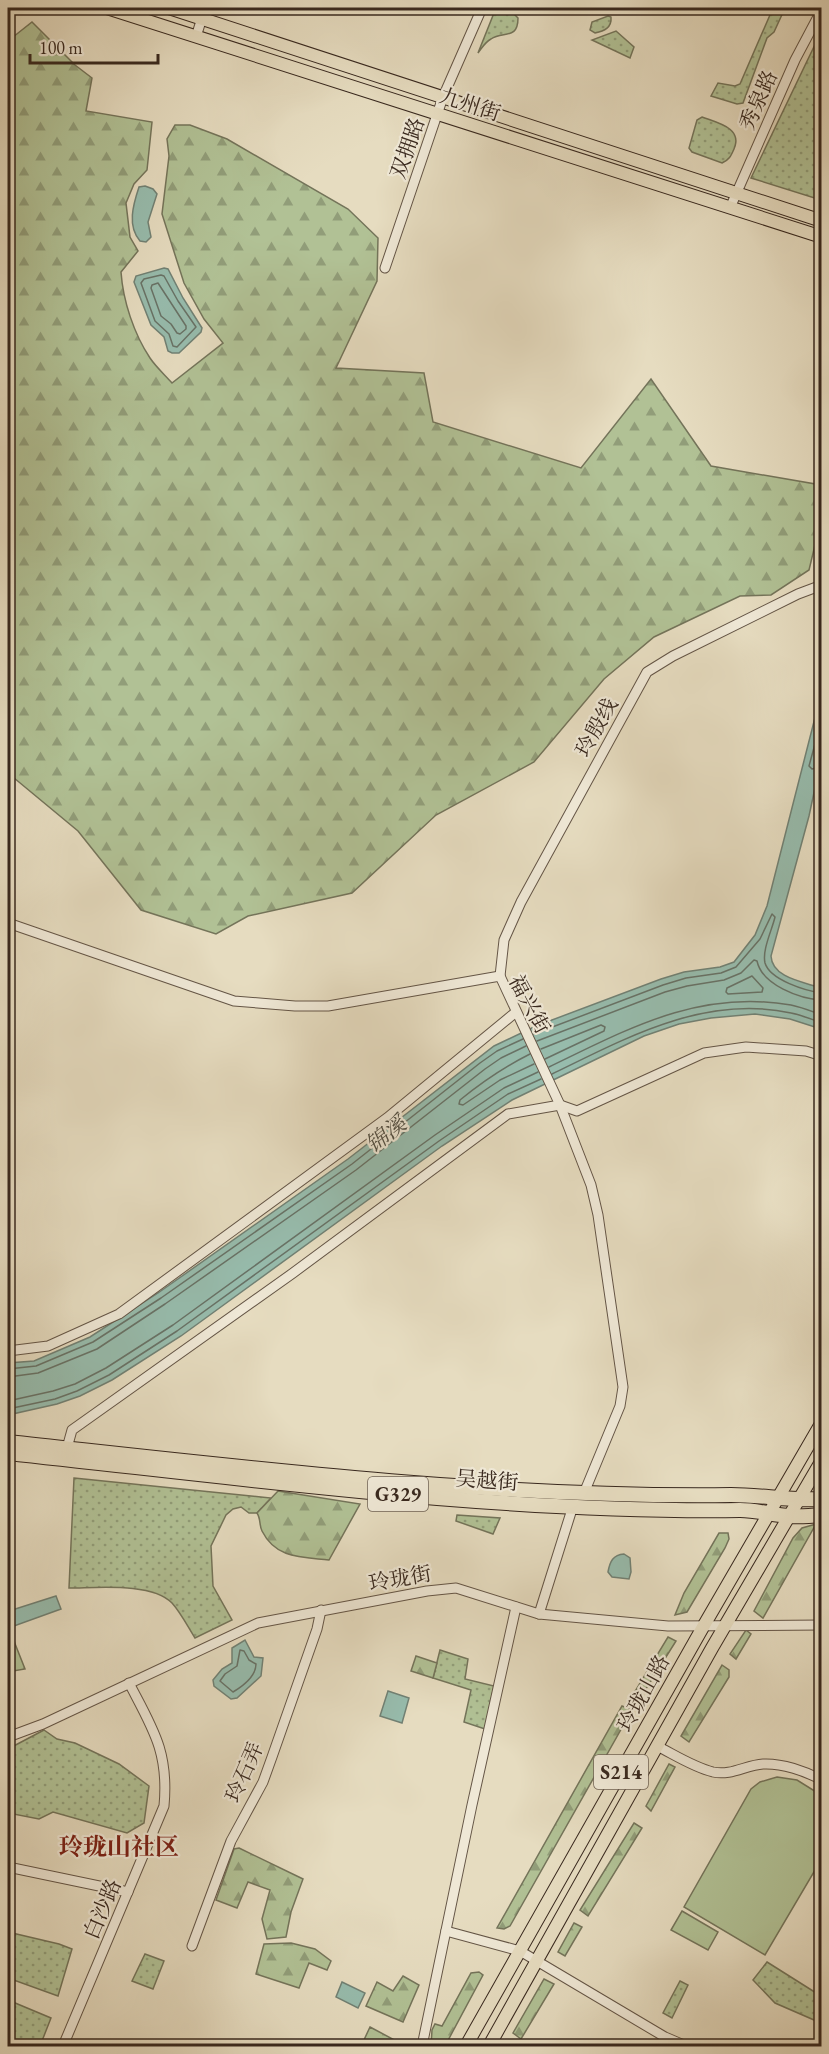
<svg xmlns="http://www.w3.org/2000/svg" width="829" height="2054" font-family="'EB Garamond','Noto Serif SC',serif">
	<defs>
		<pattern id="grass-dots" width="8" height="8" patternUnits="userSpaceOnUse" patternTransform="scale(1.5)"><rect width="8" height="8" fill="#b1c195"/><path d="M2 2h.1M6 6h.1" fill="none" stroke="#919d79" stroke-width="1.8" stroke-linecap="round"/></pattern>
		<pattern id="forest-firs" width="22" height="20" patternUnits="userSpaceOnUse" patternTransform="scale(1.5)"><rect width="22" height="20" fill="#b1c195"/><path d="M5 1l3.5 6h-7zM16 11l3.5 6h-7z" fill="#919d79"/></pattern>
	</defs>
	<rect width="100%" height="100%" fill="#e6dcc0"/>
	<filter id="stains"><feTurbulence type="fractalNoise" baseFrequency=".00333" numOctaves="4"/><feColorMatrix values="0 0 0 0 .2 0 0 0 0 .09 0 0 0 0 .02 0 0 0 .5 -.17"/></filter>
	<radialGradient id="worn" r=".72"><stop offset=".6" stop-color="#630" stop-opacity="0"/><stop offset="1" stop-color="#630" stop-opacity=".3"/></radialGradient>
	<g fill="url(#grass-dots)" stroke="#74745a" stroke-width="1.5">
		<path d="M496,8L514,14L518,18C518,40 503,31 491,39C485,42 482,48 478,53Z"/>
		<path d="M773,8H785L774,32L767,38L743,103L737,104L711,96L718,83L735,86L740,84Z"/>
		<path d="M608,16L611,17C612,28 604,31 595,33L590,30L592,22Z"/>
		<path d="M616,31L634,47L630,58L592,40Z"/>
		<path d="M821,32L822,200H821L751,178Z"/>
		<path d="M702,117C718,123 743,128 734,149C731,156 729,160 722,163L692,152L689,148L697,120Z"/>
		<path d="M74,1478L271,1498L257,1513H249L241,1507L233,1509L226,1515L211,1546L213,1586L232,1620L195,1638C188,1627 181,1613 172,1603C152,1582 96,1588 69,1588Z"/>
		<path d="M457,1515L500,1518L493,1534L456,1521Z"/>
		<path d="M440,1650L468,1659L465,1679L494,1686L485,1729L464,1722L471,1690L433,1678Z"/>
		<path d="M44,1730L57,1739L75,1743L119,1764L149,1786L144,1823L127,1833L53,1812L39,1819L8,1813V1749Z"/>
		<path d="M8,1932L59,1944L72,1949L58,1996L8,1978Z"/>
		<path d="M145,1954L164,1961L153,1989L132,1981Z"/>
		<path d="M767,1962L821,1996V2023L775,2003L753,1980Z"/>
		<path d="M680,1981L688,1985L672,2018L663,2013Z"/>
		<path d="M8,2000L51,2018L40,2046H8Z"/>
	</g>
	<g fill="url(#forest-firs)" stroke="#74745a" stroke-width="1.5">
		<path d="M32,22L75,65L92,78L86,111L152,122L147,170L134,184L126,203L130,237L138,251L121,272C123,301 134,334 150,358C156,367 165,375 172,383L223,343L204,319L184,283L162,214L169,156L167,139L175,125H190L227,139L348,209L378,238L377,281L336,368L424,373L433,422L581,468L651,379L711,466L821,485V520L809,570L771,595L740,596L654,637L604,679L534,762L436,815L352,893L248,916L216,934L141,910L78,831L8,773V133L13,103L8,95V41Z"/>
		<path d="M278,1491L360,1504L329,1560C302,1557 276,1559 262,1531C259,1525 261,1519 257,1513Z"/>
		<path d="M816,1524L763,1618L754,1611L793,1538L802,1528Z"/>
		<path d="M719,1533H728L729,1539L725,1548L687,1612L675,1615L684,1593Z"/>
		<path d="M8,1626L25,1669L13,1671L8,1668Z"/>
		<path d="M746,1630L751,1634L736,1659L730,1654Z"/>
		<path d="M668,1637L676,1641L644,1692L634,1693Z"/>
		<path d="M416,1656L437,1663L433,1678L411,1671Z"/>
		<path d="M722,1665L729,1670V1677L689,1742L681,1736Z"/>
		<path d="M622,1706L632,1710L510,1926L504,1929L497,1928Z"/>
		<path d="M669,1764L675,1767L651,1811L646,1806Z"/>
		<path d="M634,1823L642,1828L588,1916L580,1910Z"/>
		<path d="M239,1848L303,1879L291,1912L286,1937L267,1939L262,1919L270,1890L248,1882L237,1908L216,1900L234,1849Z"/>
		<path d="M574,1923L582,1927L565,1956L558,1952Z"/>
		<path d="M291,1943L315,1949L331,1961L327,1970L309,1963L299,1988L256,1974L264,1944Z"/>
		<path d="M479,1972L483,1975L445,2046H431L432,2030L435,2024L442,2026L471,1973Z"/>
		<path d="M403,1976L419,1985L403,2022L366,2006L377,1982L393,1991Z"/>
		<path d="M544,1979L554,1984L521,2039L513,2033Z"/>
		<path d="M370,2027L402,2044L401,2046H373L363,2042Z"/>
	</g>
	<g fill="#b1c195" stroke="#74745a" stroke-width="1.5">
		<path d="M777,1777L797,1780L821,1795V1860L765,1955L684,1907L751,1789L760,1782Z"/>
		<path d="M682,1911L718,1932L708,1950L671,1930Z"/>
	</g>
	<g fill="#97bcad" stroke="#718174" stroke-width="1.5">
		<path d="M145,186L153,189L157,194L148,222L151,237L146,242L140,241C127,226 133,205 139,187Z"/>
		<path d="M164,268L168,269L183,298L202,328L201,332L179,353H172L168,351L164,337L151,325L134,282L136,276Z"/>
		<path d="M821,694V760L809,816L771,956C772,978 804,982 821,988V1029L790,1019L755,1014L711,1018L679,1024L644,1036L512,1100L442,1146L181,1336L112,1380L80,1396L57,1404L8,1415V1363L34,1361L90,1337L158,1293L348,1159L494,1046L536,1026L661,979L684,972L720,967L734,962L755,935L767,906Z"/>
		<path d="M624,1554L630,1558L631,1572L629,1579L612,1577L608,1572C610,1561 613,1555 624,1554Z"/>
		<path d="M56,1596L61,1609L14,1626L12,1610Z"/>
		<path d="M245,1640L254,1657L263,1658L261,1676L237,1698L231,1699L214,1686L213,1680L222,1669L232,1663V1648Z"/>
		<path d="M388,1691L409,1698L402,1723L380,1716Z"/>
		<path d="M342,1982L365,1993L358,2008L336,1997Z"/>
	</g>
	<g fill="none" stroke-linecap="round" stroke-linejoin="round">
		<g stroke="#687266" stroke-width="1.5">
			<path d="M161,275L164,276L178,301L196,327L177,347L173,346L169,334L155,321L141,283L144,279Z"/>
			<path d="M158,283L186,326V329L180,334L177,333L171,324L161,316L151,288L152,285Z"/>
			<path d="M822,718L809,766L812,769L822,766"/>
			<path d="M752,976L763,988L762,992L728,994L726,992L727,988Z"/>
			<path d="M534,1034L663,985L686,978L721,973L736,967L760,939L772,914L775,917C772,930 762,950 765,963C770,980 806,991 822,993"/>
			<path d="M537,1041L665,992L687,986L724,980L741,973L754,960L757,961C762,985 800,999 822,1000"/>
			<path d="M541,1049L601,1025L605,1027L604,1031L545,1059"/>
			<path d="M530,1054C504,1067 482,1082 460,1100L459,1104L463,1105L500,1080L534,1064"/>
			<path d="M549,1067C628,1029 699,989 791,1005C801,1007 811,1011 822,1015"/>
			<path d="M552,1074C626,1038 705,994 791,1013C801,1015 811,1019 822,1023"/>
			<path d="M8,1369L36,1366L93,1342L161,1298L352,1164L480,1063L497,1051L523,1039"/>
			<path d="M8,1377L38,1373L97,1349L165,1304L356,1170L485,1069L501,1058L526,1046"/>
			<path d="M8,1401L53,1391L75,1384L106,1368L173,1325L435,1135L504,1088L538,1072"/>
			<path d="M8,1409L55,1399L77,1391L109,1375L177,1331L439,1141L508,1094L541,1079"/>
			<path d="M240,1650L244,1651L249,1660L256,1664C256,1676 243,1686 233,1692L220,1681L225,1674L237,1666Z"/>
		</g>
		<g stroke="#645546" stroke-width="11">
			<g id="minor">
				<path d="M196,37L205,8"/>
				<path d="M730,208L795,60L822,9"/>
				<path d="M385,268L443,97L482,8"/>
				<path d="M8,923L234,1001L295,1006H328L500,976L560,1105L591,1185L598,1215L623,1387L620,1406L584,1493"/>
				<path d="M500,976L504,940L521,902L647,672L673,656L798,594L822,585"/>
				<path d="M8,1351L48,1346L119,1314L387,1118L516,1012"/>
				<path d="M67,1448L72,1430L293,1273L508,1114L560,1105L577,1111L704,1053L746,1047L806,1051L822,1056"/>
				<path d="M539,1614L573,1506"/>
				<path d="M8,1737L43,1724L258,1623L427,1591L456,1588L539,1614L668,1626L822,1625"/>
				<path d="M657,1746C675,1755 693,1767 713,1772C731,1776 746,1765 763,1764C782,1763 805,1771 822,1780"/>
				<path d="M8,1867L128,1892"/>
				<path d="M446,1931L520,1951L665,2037L686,2046"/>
				<path d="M192,1946L231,1841L263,1782L272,1757L317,1629L321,1610"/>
				<path d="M63,2046L164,1806C169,1752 153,1729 129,1683"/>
				<path d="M422,2046L472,1805L516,1607"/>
			</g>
		</g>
		<g stroke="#38281e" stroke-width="14">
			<g id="major">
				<path d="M107,8L822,237"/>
				<path d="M169,8L822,221"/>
				<path d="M466,2046L703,1627L822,1422"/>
				<path d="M489,2046L712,1648L822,1460"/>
			</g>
		</g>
		<g stroke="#38281e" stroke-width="16">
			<g id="highway">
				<path d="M8,1442C248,1468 489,1498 731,1495C762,1495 791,1501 822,1499"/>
				<path d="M8,1453C251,1479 495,1513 740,1510C757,1510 773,1515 790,1516C800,1517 811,1516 822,1515"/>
			</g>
		</g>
		<use href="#minor" stroke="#efe8d6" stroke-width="9"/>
		<use href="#major" stroke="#e6dcc0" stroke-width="12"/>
		<use href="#highway" stroke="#e6dcc0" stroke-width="14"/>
	</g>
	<g text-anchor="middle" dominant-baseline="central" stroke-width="4.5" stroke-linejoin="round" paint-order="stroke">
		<g fill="#efe8d6" stroke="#6f6255" stroke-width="1.5">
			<rect x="368" y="1477" width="60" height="34" rx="4.5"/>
			<rect x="594" y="1755" width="54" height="34" rx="4.5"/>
		</g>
		<g font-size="20" font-weight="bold" fill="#38281e">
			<text x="398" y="1494">G329</text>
			<text x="621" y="1772">S214</text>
		</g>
		<g font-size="21" fill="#38281e" stroke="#efe8d6">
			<text transform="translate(758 100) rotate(-66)">秀泉路</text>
			<text transform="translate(470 104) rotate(18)">九州街</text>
			<text transform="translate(407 148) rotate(-71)">双拥路</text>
			<text transform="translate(596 727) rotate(-61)">玲殷线</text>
			<text transform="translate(530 1004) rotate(62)">福兴街</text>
			<text transform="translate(487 1480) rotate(4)">吴越街</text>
			<text transform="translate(400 1578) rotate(-10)">玲珑街</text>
			<text transform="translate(643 1693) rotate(-61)">玲珑山路</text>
			<text transform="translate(244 1772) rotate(-66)">玲石弄</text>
			<text transform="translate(102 1909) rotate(-67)">白沙路</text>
		</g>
		<g font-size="22" font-style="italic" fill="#504d42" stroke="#efe8d6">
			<text transform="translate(386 1134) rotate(-38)">锦溪</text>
		</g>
		<g font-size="24" font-weight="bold" fill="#7a1f14" stroke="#efe8d6">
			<text x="119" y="1846">玲珑山社区</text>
		</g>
	</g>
	<rect width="829" height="2054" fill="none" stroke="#e6dcc0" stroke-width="30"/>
	<rect x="9" y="9" width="811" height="2036" fill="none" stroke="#38281e" stroke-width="3"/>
	<rect x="15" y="15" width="799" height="2024" fill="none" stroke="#38281e" stroke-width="1.5"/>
	<path d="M30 54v9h128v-9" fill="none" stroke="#38281e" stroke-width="3"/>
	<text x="39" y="54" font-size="18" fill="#38281e" stroke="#efe8d6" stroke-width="4.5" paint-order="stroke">100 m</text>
	<rect width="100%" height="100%" filter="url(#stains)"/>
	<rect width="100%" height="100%" fill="url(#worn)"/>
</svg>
